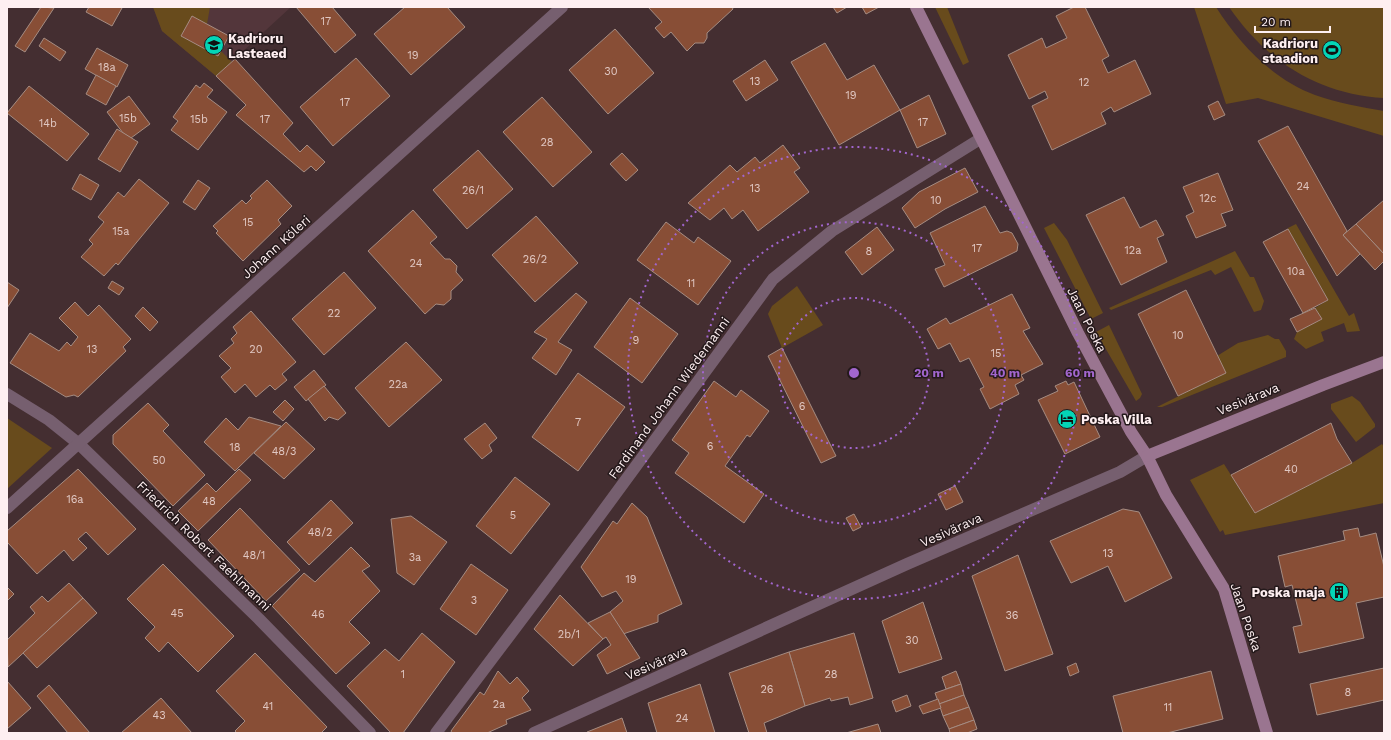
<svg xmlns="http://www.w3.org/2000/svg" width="1391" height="740" font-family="'Work Sans',sans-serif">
	<rect width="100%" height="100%" fill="#442e31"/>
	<path fill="#53363b" d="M153,7H291L216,76L162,31Z"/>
	<g fill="#684b1c">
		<path d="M153,7H210L207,24L192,17L181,36L218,56L221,51L232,62L216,76L162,31Z"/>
		<path d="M935,7H947L969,62L963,65Z"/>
		<path d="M1194,7H1216C1240,45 1273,79 1315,95C1337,103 1361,107 1384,111V136L1258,98L1226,104Z"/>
		<path d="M1229,7H1384V98C1318,94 1266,61 1229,7Z"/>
		<path d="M1054,223L1067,240L1103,313L1091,319L1044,228Z"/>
		<path d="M1296,224L1349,316L1354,313L1360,331L1347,332L1344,323L1321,332L1324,341L1306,349L1294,339L1297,332L1322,319L1315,308L1328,300L1288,229V228Z"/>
		<path d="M1235,251L1250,277H1254L1264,301L1261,310L1254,312L1231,267L1215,275L1211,270L1111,310L1109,308Z"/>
		<path d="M797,286L823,325L782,348L768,314L772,306Z"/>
		<path d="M1109,325L1142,394L1140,398L1136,401L1096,332Z"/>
		<path d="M1268,335L1275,339H1279L1286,351V357L1162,407H1157L1225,373L1217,356L1238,343Z"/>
		<path d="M1352,396L1360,402L1375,424V427L1356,442L1331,409V404Z"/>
		<path d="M7,418L52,448L7,489Z"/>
		<path d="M1382,444L1384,447V503L1225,535L1223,530L1220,532L1190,480L1224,464L1255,513L1352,463Z"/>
	</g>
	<g fill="#884e36" stroke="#a58c82">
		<path d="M41,7L54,8L25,52L15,46Z"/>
		<path d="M89,7H120L122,8L112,26L86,12Z"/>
		<path d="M296,7H332L356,35L335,53Z"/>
		<path d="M405,7H447L465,27L411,75L374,34Z"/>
		<path d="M648,7H732L733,9L707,33V38L704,43H695L687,51L671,32L664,38L655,28L662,22Z"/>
		<path d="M833,7H847L837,13Z"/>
		<path d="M862,7H879L866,14Z"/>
		<path d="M1074,7H1085L1109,56L1102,60L1108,73L1135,60L1151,94L1114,112L1111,107L1101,113L1106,124L1052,150L1032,106L1048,98L1045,91L1029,99L1008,55L1042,38L1046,48L1067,38L1056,16Z"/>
		<path d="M192,16L229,36L218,56L181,36Z"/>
		<path d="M615,29L654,73L608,114L569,70Z"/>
		<path d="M44,38L66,52L60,61L39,46Z"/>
		<path d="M825,43L847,80L874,65L900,110L839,145L791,62Z"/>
		<path d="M97,48L128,65L117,87L85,69Z"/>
		<path d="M356,58L390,96L333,146L300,107Z"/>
		<path d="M235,59L293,123L283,134L300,152L307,145L325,162L316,171L311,166L304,172L236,115L246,105L216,76Z"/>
		<path d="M765,60L778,80L746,101L733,81Z"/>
		<path d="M96,75L116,86L106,105L86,94Z"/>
		<path d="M204,83L213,90L207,97L227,112L198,150L171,130L178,121L173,117L196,85L200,88Z"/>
		<path d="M29,86L89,134L67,161L7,113Z"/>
		<path d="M929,95L946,134L917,148L900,110Z"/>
		<path d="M129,96L150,124L131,138L123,133L107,112Z"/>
		<path d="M542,97L592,152L553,187L503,132Z"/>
		<path d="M1218,101L1225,115L1214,120L1208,106Z"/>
		<path d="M1288,126L1347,231L1343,235L1360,254L1337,276L1258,141Z"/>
		<path d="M117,129L138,142L120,172L98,159Z"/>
		<path d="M783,145L800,168L794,172L809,192L758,231L743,210L732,219L724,208L710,220L688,203L730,165L737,172L755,157L760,163Z"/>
		<path d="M478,150L513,189L467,229L433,190Z"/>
		<path d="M622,153L638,170L626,181L610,164Z"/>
		<path d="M965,168L978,192L945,209L915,228L902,208L919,192Z"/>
		<path d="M1218,173L1233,210L1221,214L1226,226L1196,238L1186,216L1194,212L1183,187Z"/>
		<path d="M80,174L99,185L91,200L72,189Z"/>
		<path d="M139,179L169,203L118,265L116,263L104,276L81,257L93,244L89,240L104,222L98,217L118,192L124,197Z"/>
		<path d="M198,180L210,188L195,210L183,202Z"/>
		<path d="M267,180L292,206L278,220L281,224L243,261L216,233L218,231L213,226L242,200L246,204L252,198L250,196Z"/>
		<path d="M1124,197L1140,228L1156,220L1164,235L1157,238L1167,262L1121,285L1086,215Z"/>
		<path d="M1384,200V254L1356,224Z"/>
		<path d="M985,206L1000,233L1007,231L1012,233L1018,244L1017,251L944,287L935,269L945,265L930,233Z"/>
		<path d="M413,210L437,237L430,243L445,259H450L457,266L456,272L463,280L451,291V299L444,305L436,304L425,314L368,251Z"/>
		<path d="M536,216L578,263L535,302L492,255Z"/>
		<path d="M666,222L694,243L698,237L731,261L698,305L637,260Z"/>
		<path d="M1356,224L1384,254V261L1375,270L1343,235Z"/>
		<path d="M877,227L894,250L862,275L845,252Z"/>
		<path d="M1288,229L1328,300L1303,313L1263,242Z"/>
		<path d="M344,272L376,308L324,355L292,319Z"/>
		<path d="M112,281L124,288L119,295L108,288Z"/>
		<path d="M7,282L19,290L7,308Z"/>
		<path d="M1186,290L1226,373L1178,396L1138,314Z"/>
		<path d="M576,293L587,302L558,342L572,350L556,375L532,358L547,339L534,332Z"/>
		<path d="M1012,294L1030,328L1023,331L1043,364L1021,375L1024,380L1015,385L1019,394L990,409L980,389L984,387L969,358L960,362L950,343L938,349L927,329L946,318L950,324Z"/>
		<path d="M630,298L678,334L642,383L594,347Z"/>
		<path d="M75,302L88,316L99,305L131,339L123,347L126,351L78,397L74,395L66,397L10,363L30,333L59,351L67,342L71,346L78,337L59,318Z"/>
		<path d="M143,307L158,322L150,331L135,316Z"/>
		<path d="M1315,308L1322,319L1297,332L1290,319Z"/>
		<path d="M251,311L296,362L282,374L287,380L275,390L270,385L256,397L245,384L235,393L221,377L231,368L219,356L234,343L231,339L237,333L233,327Z"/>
		<path d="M406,342L442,380L389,427L355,388Z"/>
		<path d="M782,348L836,456L821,463L768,356Z"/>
		<path d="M314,370L326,385L306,401L294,387Z"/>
		<path d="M578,373L625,407L578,471L532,437Z"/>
		<path d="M714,381L736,397L741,390L769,411L750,437L747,435L725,466L764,494L744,523L675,473L689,453L672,440Z"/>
		<path d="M1066,381L1068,385L1074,382L1100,437L1065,454L1038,400L1058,391L1055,386Z"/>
		<path d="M324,386L346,413L338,420L329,417L325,421L308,399Z"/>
		<path d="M285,400L294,409L283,421L273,412Z"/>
		<path d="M148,403L169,425L163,431L205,475L173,506L113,444V435Z"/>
		<path d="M249,417L281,426L235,471L204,442L226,418L238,430Z"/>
		<path d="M286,422L315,449L284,479L254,453Z"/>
		<path d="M485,423L497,438L489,445L492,451L482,459L464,439Z"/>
		<path d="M1331,423L1337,439L1352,463L1255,513L1231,475Z"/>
		<path d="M78,469L136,529L108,555L86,532L78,539L87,548L73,561L64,550L37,574L7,542V531Z"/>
		<path d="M239,469L251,480L198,531L178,511L207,483L216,492Z"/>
		<path d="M515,477L550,504L511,554L476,526Z"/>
		<path d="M955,486L963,502L946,510L938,494Z"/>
		<path d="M331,500L353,523L309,565L287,542Z"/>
		<path d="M632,503L647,517L682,604L658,615V622L623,634L610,612L623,601L616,591L602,597L581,567L613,521L617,524Z"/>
		<path d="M240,508L300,570L266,601L208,540Z"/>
		<path d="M1123,509L1139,512L1172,578L1125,602L1108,566L1071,583L1050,541Z"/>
		<path d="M854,514L861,527L853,531L846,518Z"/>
		<path d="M411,516L447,542L414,585L397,573L391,519Z"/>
		<path d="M1358,528L1360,537L1376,533L1384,567V597L1356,603L1364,638L1299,653L1293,627L1302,625L1292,585L1285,587L1278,556L1345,540L1343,531Z"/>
		<path d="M351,547L370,566L362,571L380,591L349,622L370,643L336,674L272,606L304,573L315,582Z"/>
		<path d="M1018,555L1053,654L1005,671L972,576Z"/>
		<path d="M163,564L234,636L198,672L168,642L159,652L145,638L155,627L127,599Z"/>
		<path d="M471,564L508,590L476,635L440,609Z"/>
		<path d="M69,583L83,598L8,667L7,640L35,613L30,607L42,596L48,602Z"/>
		<path d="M7,587L14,594L7,601Z"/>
		<path d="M560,595L603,639L573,666L534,629Z"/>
		<path d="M83,598L97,613L37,668L23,653Z"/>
		<path d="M923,602L942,659L899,673L882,621Z"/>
		<path d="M610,612L640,658L607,674L597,655L611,645L606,637L603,639L588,623Z"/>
		<path d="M422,633L455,662L403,733H391L347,686L385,649L399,661Z"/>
		<path d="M854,633L873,698L850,705L848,697L831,701L830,698L805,706L789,652Z"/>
		<path d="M789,652L805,706L764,723L767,733H749L729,673Z"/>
		<path d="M255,653L327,727L321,733H237L235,731L245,721L216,691Z"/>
		<path d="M1076,663L1079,672L1070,676L1067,667Z"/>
		<path d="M1384,668V700L1317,715L1310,684Z"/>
		<path d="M498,671L510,684L517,677L529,691L522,698L531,710L506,720L507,724L487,733H452L451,731L480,692L484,695Z"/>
		<path d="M956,671L961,684L946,689L942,677Z"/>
		<path d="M1211,671L1223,719L1167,733H1123L1113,696Z"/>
		<path d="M7,681L31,708L7,729Z"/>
		<path d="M700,684L715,733H657L648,703Z"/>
		<path d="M961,684L964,695L939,704L935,693Z"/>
		<path d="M49,685L90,733H68L37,696Z"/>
		<path d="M907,695L911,706L896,712L892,701Z"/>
		<path d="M964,695L969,707L943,716L939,704Z"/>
		<path d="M161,698L192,733H121Z"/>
		<path d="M938,699L941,708L923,714L919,706Z"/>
		<path d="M969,707L974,720L949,729L943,716Z"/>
		<path d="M622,718L627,733H587V732Z"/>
		<path d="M974,720L977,729L967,733H950L949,729Z"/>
		<path d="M878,724L881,733H846Z"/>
	</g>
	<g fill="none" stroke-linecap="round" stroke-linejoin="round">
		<g stroke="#765f6f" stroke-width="12">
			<path d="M7,394L49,420L79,444L259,619L370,733"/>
			<path d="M7,508L562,7"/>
			<path d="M436,733L592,526L773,279L832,231L980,139"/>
			<path d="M534,733L907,564L1120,472L1147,456"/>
		</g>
		<g stroke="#9a7590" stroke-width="12">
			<path d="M916,7L1078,333L1131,432L1147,456L1166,495L1224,589L1267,733"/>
			<path d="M1147,456L1323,385L1384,362"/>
		</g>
	</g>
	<g fill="none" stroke="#a266ce" stroke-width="2" stroke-dasharray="2 4">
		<circle cx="854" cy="373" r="75"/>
		<circle cx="854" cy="373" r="151"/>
		<circle cx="854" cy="373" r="226"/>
	</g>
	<defs>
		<g id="school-disc" transform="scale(1)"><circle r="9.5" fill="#04d5b6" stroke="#24191b"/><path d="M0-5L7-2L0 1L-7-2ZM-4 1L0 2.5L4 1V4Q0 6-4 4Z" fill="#111"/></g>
		<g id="stadium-disc" transform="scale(1)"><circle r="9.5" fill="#04d5b6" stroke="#24191b"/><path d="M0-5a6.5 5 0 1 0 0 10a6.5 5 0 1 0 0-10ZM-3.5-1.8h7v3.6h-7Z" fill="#111"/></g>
		<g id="hotel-disc" transform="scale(1)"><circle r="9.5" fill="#04d5b6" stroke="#24191b"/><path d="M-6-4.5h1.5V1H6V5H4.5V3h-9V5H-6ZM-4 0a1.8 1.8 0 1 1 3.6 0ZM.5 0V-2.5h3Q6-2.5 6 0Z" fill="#111"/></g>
		<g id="building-disc" transform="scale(1)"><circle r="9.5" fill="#04d5b6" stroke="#24191b"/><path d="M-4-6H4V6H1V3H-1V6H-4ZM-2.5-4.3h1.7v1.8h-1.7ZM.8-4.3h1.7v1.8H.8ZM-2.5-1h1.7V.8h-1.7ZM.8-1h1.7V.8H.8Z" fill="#111"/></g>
	</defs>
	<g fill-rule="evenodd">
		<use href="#school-disc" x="214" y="45"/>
		<use href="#stadium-disc" x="1332" y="50"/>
		<use href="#hotel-disc" x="1067" y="419"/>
		<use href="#building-disc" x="1339" y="592"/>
	</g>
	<g text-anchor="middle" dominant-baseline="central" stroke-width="3" stroke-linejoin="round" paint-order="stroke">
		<g font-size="11" fill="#e0c7c2">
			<text x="326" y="21">17</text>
			<text x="413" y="55">19</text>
			<text x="107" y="67">18a</text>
			<text x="611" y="71">30</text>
			<text x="755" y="81">13</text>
			<text x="1084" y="82">12</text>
			<text x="851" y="95">19</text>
			<text x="345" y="102">17</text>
			<text x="128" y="118">15b</text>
			<text x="199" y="119">15b</text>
			<text x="265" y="119">17</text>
			<text x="923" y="122">17</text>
			<text x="48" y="123">14b</text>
			<text x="547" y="142">28</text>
			<text x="1303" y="186">24</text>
			<text x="755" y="188">13</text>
			<text x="473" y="190">26/1</text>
			<text x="1208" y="198">12c</text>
			<text x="936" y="200">10</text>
			<text x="248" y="222">15</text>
			<text x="121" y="231">15a</text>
			<text x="977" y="248">17</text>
			<text x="1133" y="250">12a</text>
			<text x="869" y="251">8</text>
			<text x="535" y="259">26/2</text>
			<text x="416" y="263">24</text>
			<text x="1296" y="271">10a</text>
			<text x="691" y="283">11</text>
			<text x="334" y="313">22</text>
			<text x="1178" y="335">10</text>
			<text x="636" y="340">9</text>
			<text x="92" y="349">13</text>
			<text x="256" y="349">20</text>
			<text x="996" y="353">15</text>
			<text x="398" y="384">22a</text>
			<text x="802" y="406">6</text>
			<text x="578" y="422">7</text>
			<text x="710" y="446">6</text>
			<text x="235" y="447">18</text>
			<text x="284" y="451">48/3</text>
			<text x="159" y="460">50</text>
			<text x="1291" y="469">40</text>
			<text x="75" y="499">16a</text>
			<text x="209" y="501">48</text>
			<text x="513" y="515">5</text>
			<text x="320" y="532">48/2</text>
			<text x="1108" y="553">13</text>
			<text x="254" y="555">48/1</text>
			<text x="415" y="557">3a</text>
			<text x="631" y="579">19</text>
			<text x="474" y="600">3</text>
			<text x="177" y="613">45</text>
			<text x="318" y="614">46</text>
			<text x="1012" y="615">36</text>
			<text x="569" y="634">2b/1</text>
			<text x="912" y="640">30</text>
			<text x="403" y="674">1</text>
			<text x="831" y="674">28</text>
			<text x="767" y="689">26</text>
			<text x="1348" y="692">8</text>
			<text x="499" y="704">2a</text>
			<text x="268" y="706">41</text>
			<text x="1168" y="707">11</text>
			<text x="159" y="715">43</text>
			<text x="682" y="718">24</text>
		</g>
		<g font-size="13" font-weight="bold" fill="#feeff1" stroke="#24191b" text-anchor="start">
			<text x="228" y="38">Kadrioru<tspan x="228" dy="15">Lasteaed</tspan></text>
			<text x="1318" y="43" text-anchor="end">Kadrioru<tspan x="1318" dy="15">staadion</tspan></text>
			<text x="1081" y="419">Poska Villa</text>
			<text x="1325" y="592" text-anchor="end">Poska maja</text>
		</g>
		<g font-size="13" fill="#feeff1" stroke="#24191b">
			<text transform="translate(276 247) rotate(-42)">Johann Köleri</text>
			<text transform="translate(1087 320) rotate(63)">Jaan Poska</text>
			<text transform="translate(669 398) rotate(-54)">Ferdinand Johann Wiedemanni</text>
			<text transform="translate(1248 399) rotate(-22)">Vesivärava</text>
			<text transform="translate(951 530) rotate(-24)">Vesivärava</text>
			<text transform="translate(204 546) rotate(44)">Friedrich Robert Faehlmanni</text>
			<text transform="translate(1246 617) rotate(71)">Jaan Poska</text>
			<text transform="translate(656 663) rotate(-24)">Vesivärava</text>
		</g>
	</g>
	<circle cx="854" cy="373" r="6" fill="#a266ce" stroke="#24191b" stroke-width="2"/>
	<g font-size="12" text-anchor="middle" font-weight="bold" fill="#a266ce" stroke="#24191b" stroke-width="3" stroke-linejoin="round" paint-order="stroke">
		<text x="929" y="377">20 m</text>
		<text x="1005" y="377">40 m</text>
		<text x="1080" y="377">60 m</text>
	</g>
	<rect width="1391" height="740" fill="none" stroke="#feeff1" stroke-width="16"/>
	<path d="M1255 26v6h75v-6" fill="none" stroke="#feeff1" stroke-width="2"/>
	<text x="1261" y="26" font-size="12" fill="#feeff1" stroke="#24191b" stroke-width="3" paint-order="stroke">20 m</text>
</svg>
